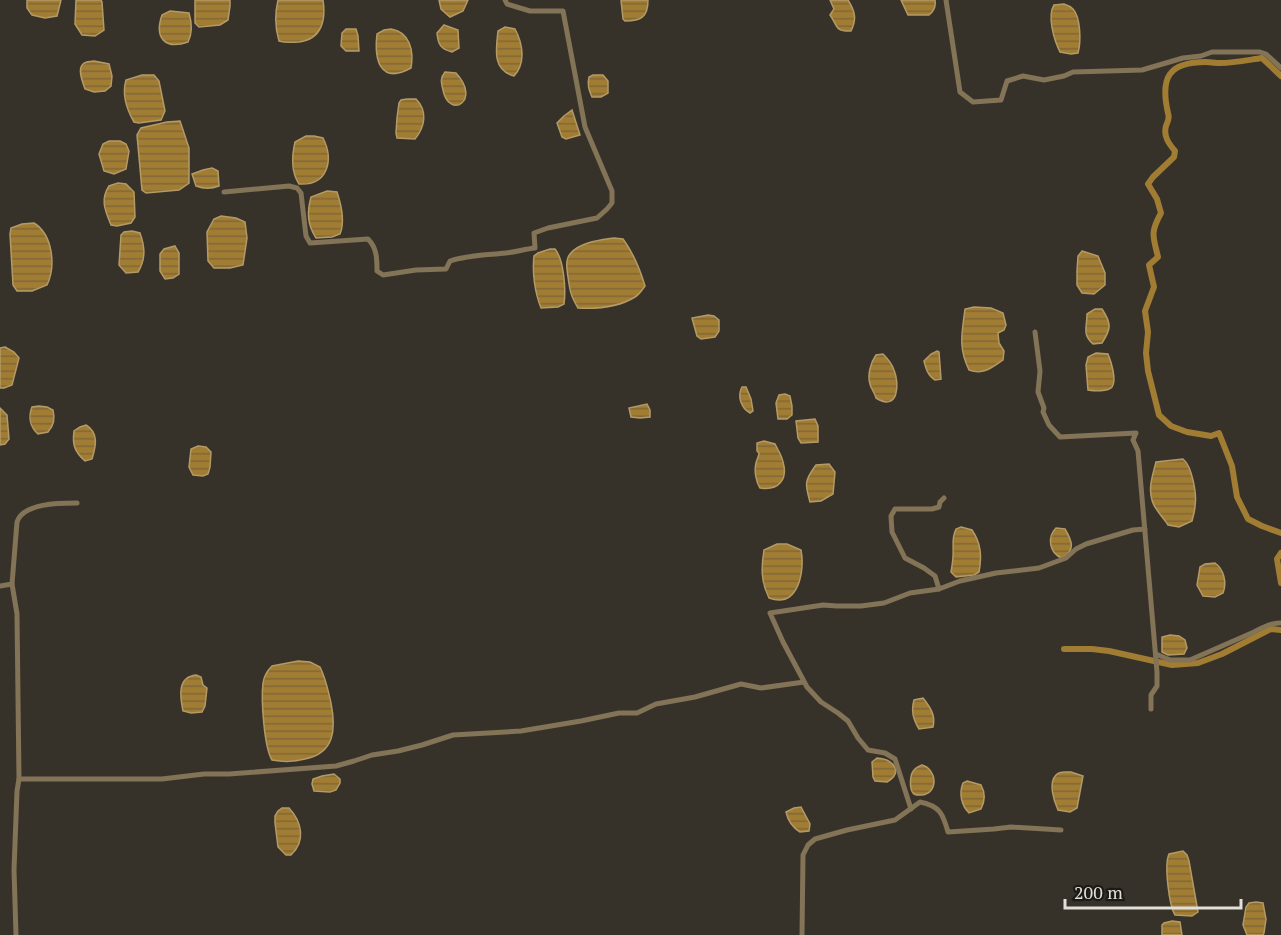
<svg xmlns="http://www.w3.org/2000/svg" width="1281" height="935" font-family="'PT Serif',serif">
	<defs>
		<pattern id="water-rules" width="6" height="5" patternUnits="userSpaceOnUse" patternTransform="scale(1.5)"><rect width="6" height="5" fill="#a17c33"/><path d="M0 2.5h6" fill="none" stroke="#806838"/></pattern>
	</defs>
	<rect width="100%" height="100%" fill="#373229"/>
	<g fill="url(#water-rules)" stroke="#b49a65" stroke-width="1.5">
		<path d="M27,0H61L57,16L45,18L32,15L27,8Z"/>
		<path d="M76,0H101L102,2L104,30L95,36L82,35L75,24Z"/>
		<path d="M195,0H230V6L228,20L220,25L199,27L195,23Z"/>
		<path d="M278,0H323C326,20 322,39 299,42C292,42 286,43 279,41C275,28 275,13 278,0Z"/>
		<path d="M439,0H468L463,11L450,17L441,9Z"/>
		<path d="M621,0H648C648,17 641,21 625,21L623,19Z"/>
		<path d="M830,0H848C855,11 857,19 851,31C835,32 838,26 830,15L834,9Z"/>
		<path d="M901,0H935C936,6 934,11 929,15H908Z"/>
		<path d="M1064,4C1067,5 1071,7 1073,9C1081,18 1081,42 1078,53L1071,54L1060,52C1054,40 1047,16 1054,5Z"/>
		<path d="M170,11L189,13C192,23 193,32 188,42C165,50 154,38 162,15Z"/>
		<path d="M444,25L458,30L459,48L452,52C441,49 438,45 437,33Z"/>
		<path d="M505,27L515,29C523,44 526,63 514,76C492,70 496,49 498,31Z"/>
		<path d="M346,29H356L358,36L359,51H346L341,46L342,33Z"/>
		<path d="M391,29C410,32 414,51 411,68C380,85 374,60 377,34L384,30Z"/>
		<path d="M94,61L109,64L112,76L111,86L105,91L94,92L85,89C83,83 77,69 83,64C86,61 90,62 94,61Z"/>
		<path d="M445,72L456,73C482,101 449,120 443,90C441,82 440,78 445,72Z"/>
		<path d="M142,75H154L159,81L165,111L161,120L139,123L134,122C127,110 122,94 126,80Z"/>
		<path d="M593,75H603L608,81V93L601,97H592C589,90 587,85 589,77Z"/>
		<path d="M407,99H416C428,111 425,127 415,139L397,138L396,133L397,118L399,103L401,100Z"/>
		<path d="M572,110L580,135L566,139L562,137L557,123L564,116Z"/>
		<path d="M180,121L189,148V183L179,190L146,193L142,190L137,135L141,128L167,122Z"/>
		<path d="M306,136H314L323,138C334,160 328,186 299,184C291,172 292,155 295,142Z"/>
		<path d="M109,141H120L126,144L129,151L126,169L114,174L104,171L99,154L103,144Z"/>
		<path d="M212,168L218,171L219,186C211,189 204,189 196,186L192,174L203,170Z"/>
		<path d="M118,183L126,184L134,192L135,217L131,223L117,226L111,225C105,210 100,200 109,186Z"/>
		<path d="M327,191L337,192C341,204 345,222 340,234L332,237L316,238C307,224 307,212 311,197Z"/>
		<path d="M221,216L236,218L245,222L247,238L243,265L230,268H214L208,261L207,232L214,219Z"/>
		<path d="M34,223C53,235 56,266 47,285L32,291H17L13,285L10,234L11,228L22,224Z"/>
		<path d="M132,231L140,233C145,247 146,259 138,272L126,273L119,265L121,235L124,232Z"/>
		<path d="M614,238L623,239C634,254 640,269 645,286C642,290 639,295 635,297C619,307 597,309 578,308C571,296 570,292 568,277C567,270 565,260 570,254C579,242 601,240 614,238Z"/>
		<path d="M175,246L179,253V274L173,278L165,279L160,271V254L164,249Z"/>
		<path d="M550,249H555C564,260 566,289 564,304L558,307L541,308C535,293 532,273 534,256L538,253Z"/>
		<path d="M1082,251L1098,256L1105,273V285L1094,294L1082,293L1077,285V271L1078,256Z"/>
		<path d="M974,307L991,308L1003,313L1006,325L1004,330L998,333L999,343L1004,351L1003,360C991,368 984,375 969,370C958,347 962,333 965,309Z"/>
		<path d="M1095,309H1102C1112,324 1111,329 1102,343L1093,344C1082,334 1087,328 1087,314Z"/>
		<path d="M708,315L714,316L719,320V331L715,337L701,339L697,336L692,318Z"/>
		<path d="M5,347L14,352L19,358L12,385L4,388H0V348Z"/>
		<path d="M937,351L939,352L941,379L935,380C928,376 926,369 924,361L931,354Z"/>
		<path d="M1096,353L1108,354C1111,361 1117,380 1112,387C1108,392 1094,391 1088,390L1086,365L1088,357Z"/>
		<path d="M883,354C888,359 892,364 894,370C900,385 898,412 876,398C875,393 871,389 870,384C867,375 871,362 876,355Z"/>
		<path d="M742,387H746L751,399L753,411L750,413C741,408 737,396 742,387Z"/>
		<path d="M785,394L790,396L792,406V415L787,419H778L776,403L779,395Z"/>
		<path d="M647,404L650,410V417L640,418L631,417L629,408Z"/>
		<path d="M39,406L47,407L53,410C55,419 54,425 48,432L38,434C30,427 28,417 32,407Z"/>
		<path d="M0,408L7,415L9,439L5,444L0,445Z"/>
		<path d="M815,419L818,426V442L801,443L798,438L796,421Z"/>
		<path d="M86,425C99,433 96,446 92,459L85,461C75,452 72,445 74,431L80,427Z"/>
		<path d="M764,441L775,444C778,450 782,456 783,462C788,479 779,491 760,488C756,482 754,471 756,463C757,459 759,456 759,453L757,451V443Z"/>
		<path d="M198,446L206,447L211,452L210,467L208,474L203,476L193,475L189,467L191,449Z"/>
		<path d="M1183,459C1192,466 1197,494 1195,506C1195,511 1193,516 1192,521L1179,527L1168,525C1163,517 1154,509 1152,500C1148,488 1153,474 1156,462Z"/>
		<path d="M829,464L835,472L833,494L821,501L810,502C805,484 804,481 816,465Z"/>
		<path d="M961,527L972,530C981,543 982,556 979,572L974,575L956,577L951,572C952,566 953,561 953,556C954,546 951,539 956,529Z"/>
		<path d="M1056,528L1065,529C1072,541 1076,550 1062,558C1049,553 1047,537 1056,528Z"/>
		<path d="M777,544H787L801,550C805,570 799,609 769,598C761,582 761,568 764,550Z"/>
		<path d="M1215,563C1224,569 1227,583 1223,593L1215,597L1203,596L1197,585L1200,567L1205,564Z"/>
		<path d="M1170,635L1179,636L1185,640L1187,648L1184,654L1168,655L1162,652V637Z"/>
		<path d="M298,661L310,662L320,667C326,679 328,690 331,703C336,729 335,753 305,759C294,762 283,762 272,760C264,747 261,699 263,683C264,676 267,671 272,666Z"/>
		<path d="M196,675L201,677L203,685L207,688L205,706L202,712L191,713L183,711C180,696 177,677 196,675Z"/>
		<path d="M923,698C930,707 936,715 933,727L919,729C913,719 911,711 914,700Z"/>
		<path d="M877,758C893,759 904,772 887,782L875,781L873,777L872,762Z"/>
		<path d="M922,765C937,769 939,793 922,795C919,795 915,796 913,793C909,788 910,774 914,770C916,767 920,766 922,765Z"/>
		<path d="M1065,772H1071L1083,776L1077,808L1070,812L1058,810C1054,801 1048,783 1056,775C1058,773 1062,772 1065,772Z"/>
		<path d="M334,774L340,779V783L336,790L330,792L314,791L312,784L313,779L322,776Z"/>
		<path d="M967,781L981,785C985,792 985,801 981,809L969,813C961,805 959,793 963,783Z"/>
		<path d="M801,807L810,824L809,831L800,832C792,827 788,821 786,812L794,808Z"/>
		<path d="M282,808H289C302,822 306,841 291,855H286L278,847L275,823V816L278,811Z"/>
		<path d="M1183,851L1187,855L1189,861L1198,912L1192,916L1175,915C1169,905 1164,865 1169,854Z"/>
		<path d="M1256,902L1263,903L1266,919L1264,933L1263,935H1247L1243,925L1246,907L1249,903Z"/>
		<path d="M1172,921L1180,922L1182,935H1162V925L1164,923Z"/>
	</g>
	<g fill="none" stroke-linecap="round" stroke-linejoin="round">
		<g stroke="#a17c33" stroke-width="6">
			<path d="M1281,76L1262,58C1248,60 1234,63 1220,63C1215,63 1210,62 1206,62C1168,62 1160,78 1168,113C1170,119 1168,120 1166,126C1163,136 1169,144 1175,151L1174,157L1153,177L1148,184L1157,199L1161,213C1150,233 1153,236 1158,257L1149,265L1154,287L1145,311L1148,332L1146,353L1148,371L1159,415L1171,426L1187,432L1211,436L1219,433L1232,466L1237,497L1248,519L1262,526L1281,533"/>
			<path d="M1281,553L1277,559L1281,583"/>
			<path d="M1064,649H1092L1109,651L1172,665L1198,663L1222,654L1271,629L1281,630"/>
		</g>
		<g stroke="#837357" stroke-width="5">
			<path d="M946,0L960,92L973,102L1001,100L1007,81L1023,76L1044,80L1064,76L1073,72L1142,70L1183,58L1201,56L1212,52H1260L1266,54L1281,68"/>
			<path d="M224,192L289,186L297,188L301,193L306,236L310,243L368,239C377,248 377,259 377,271L383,275L416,270L446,269L450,261C468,255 487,255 506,253C516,252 525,249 535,248L534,233L548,228L597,218L607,209L612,203V191L585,127L563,11H530L507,4L505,0"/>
			<path d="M1035,332L1040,371L1038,392L1044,408L1043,412L1049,425L1060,437L1136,433L1133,440L1138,451L1157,672V686L1151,695V709"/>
			<path d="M944,498L940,502L939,507L932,509H895L891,516L892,532L905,558L924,568L935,576L939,589L960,581L996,573L1039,568L1066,558L1076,549L1086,544L1133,530L1145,529"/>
			<path d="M12,584L17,614L19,779"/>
			<path d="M0,586L12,584L17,522C23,503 60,503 77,503"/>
			<path d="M1156,654L1170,660H1190L1254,632C1261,628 1272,622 1281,623"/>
			<path d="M911,809L895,759L885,753L868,750L858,738L848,721L838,713L821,702L807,687L783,642L770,613L823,605L837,606H861L884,603L910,593L939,589"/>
			<path d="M16,935L14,870L17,791L19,779H162L204,774H229L336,766L354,761L372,755L398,751L422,745L453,735L521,731L581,721L619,713H637L656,704L695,697L741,684L761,688L804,682"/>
			<path d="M802,935L803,855L808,845L815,839L847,830L895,820L920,802C940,806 943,814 948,832L994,829L1011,827L1061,830"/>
		</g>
	</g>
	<path d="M1065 899v9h176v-9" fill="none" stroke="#e2dfd9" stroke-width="3"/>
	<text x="1074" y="899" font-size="18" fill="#e2dfd9" stroke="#1c1a16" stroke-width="4.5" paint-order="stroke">200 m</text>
</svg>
